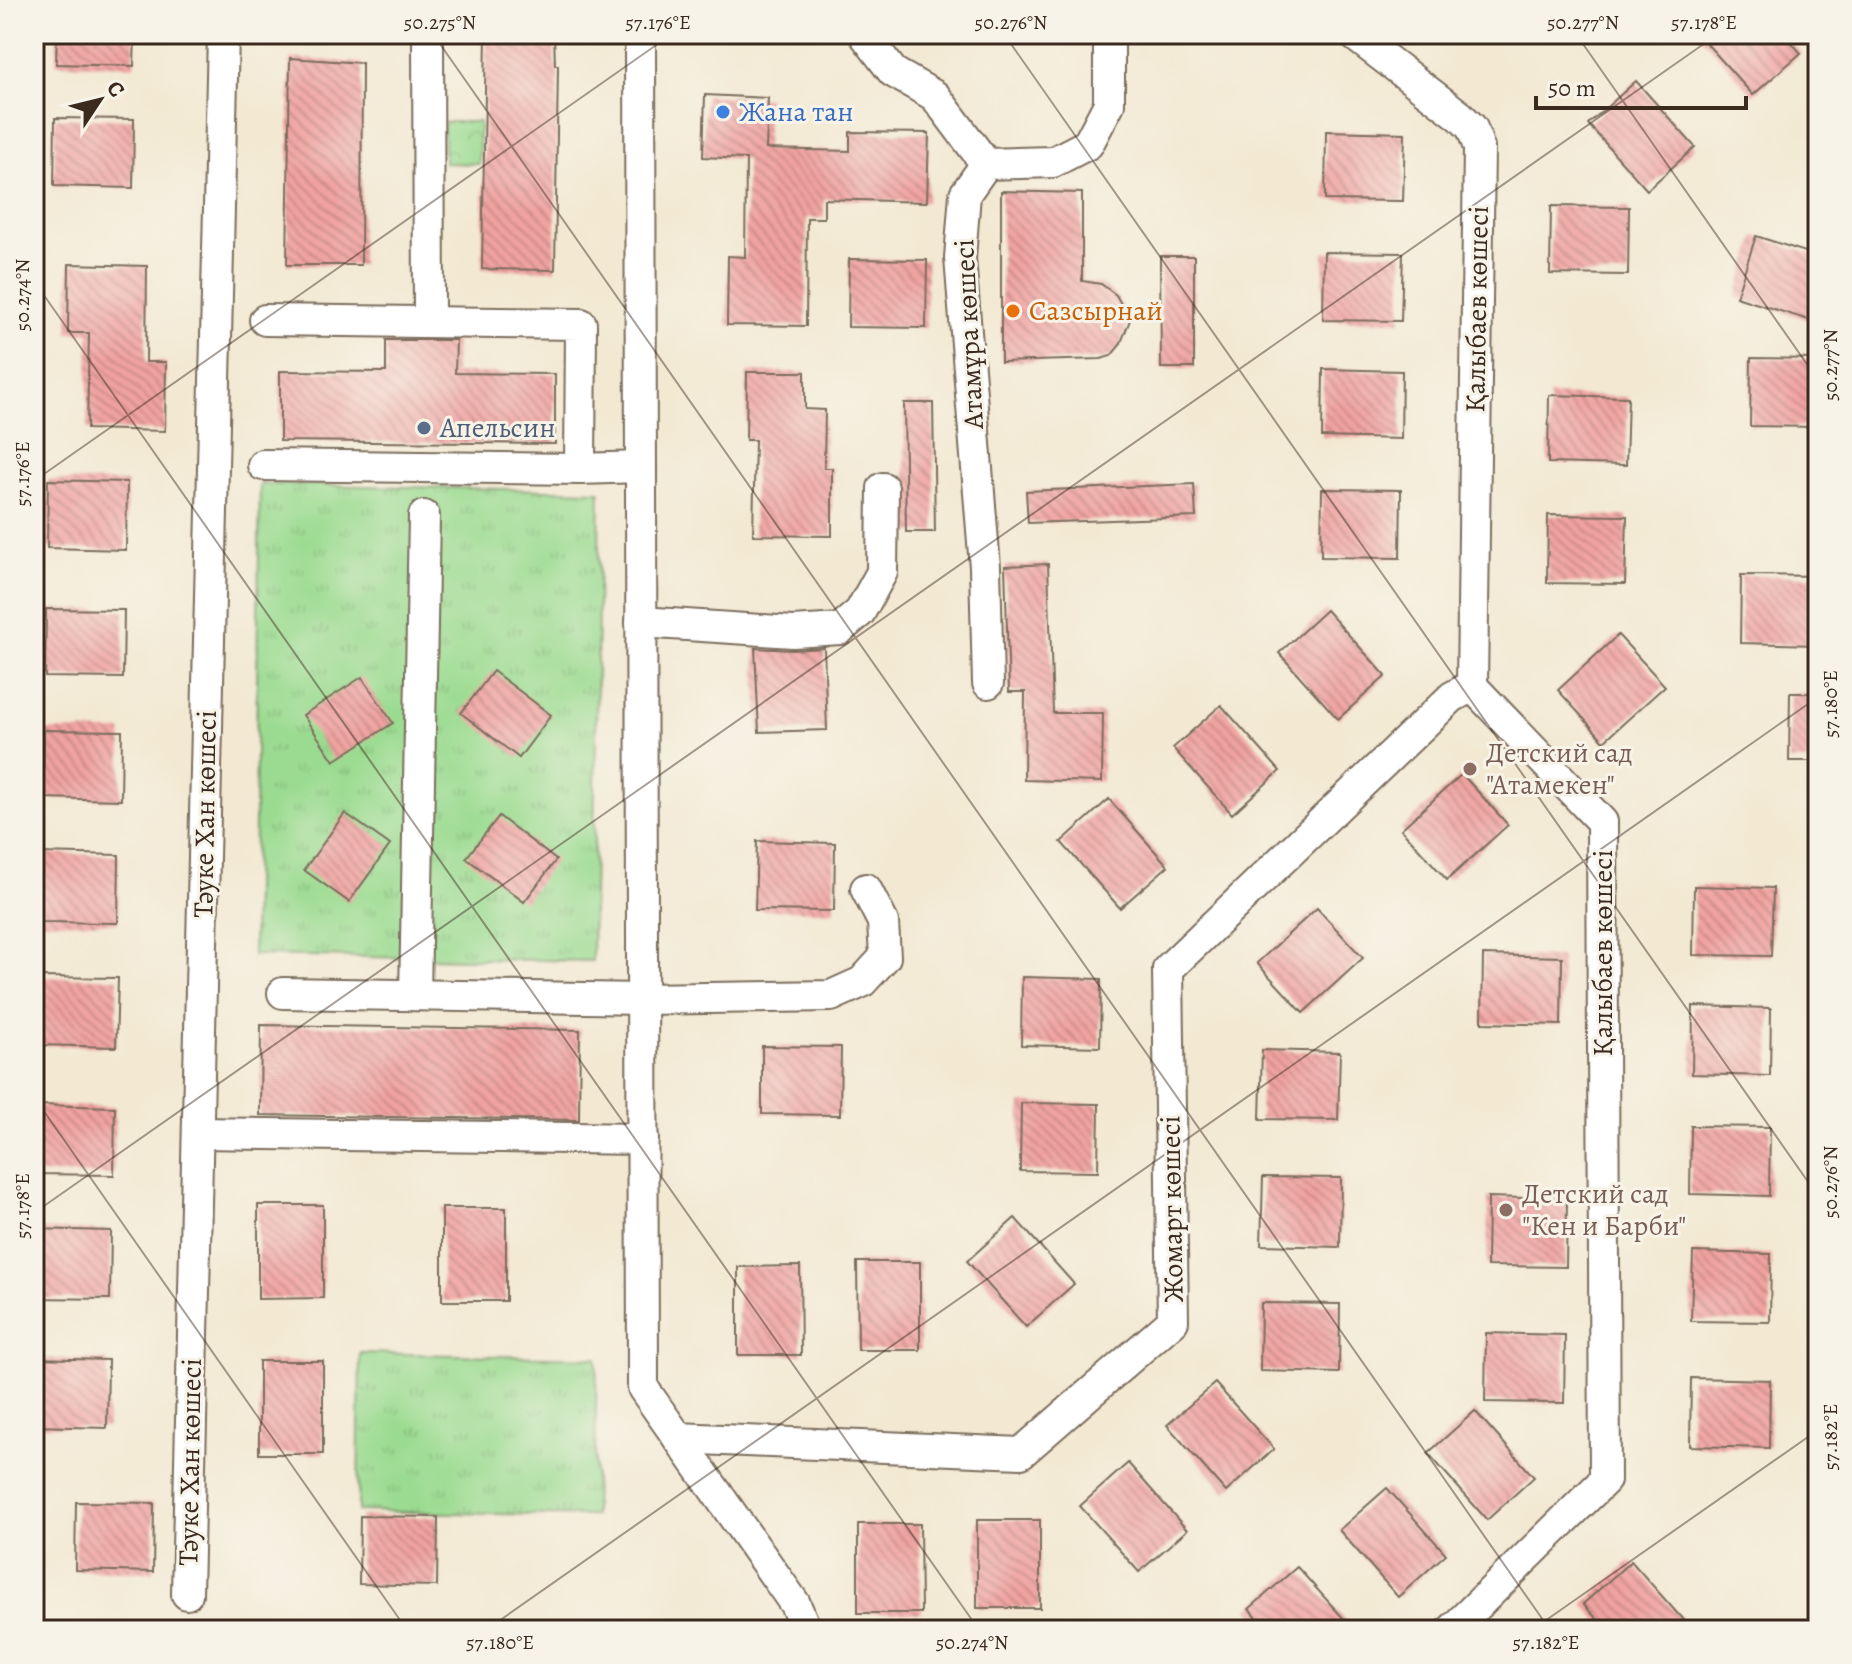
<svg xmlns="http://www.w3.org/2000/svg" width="1852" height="1664" font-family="Alegreya,serif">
	<defs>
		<pattern id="grass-tufts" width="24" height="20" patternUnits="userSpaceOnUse" patternTransform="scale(2)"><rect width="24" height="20" fill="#9bdb91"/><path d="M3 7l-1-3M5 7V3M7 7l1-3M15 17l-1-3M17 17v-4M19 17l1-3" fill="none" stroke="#86bc7d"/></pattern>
		<pattern id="park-crowns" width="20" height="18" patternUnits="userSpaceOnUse" patternTransform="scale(2)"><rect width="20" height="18" fill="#9bdb91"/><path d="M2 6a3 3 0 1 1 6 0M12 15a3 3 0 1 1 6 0" fill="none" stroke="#86bc7d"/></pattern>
		<pattern id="building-back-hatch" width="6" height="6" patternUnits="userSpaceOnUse" patternTransform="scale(2)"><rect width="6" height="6" fill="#f0a3a1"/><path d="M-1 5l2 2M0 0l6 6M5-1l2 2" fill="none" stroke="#c48583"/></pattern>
	</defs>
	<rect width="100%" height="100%" fill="#f7f3e8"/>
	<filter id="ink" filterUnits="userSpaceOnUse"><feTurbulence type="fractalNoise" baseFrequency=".0125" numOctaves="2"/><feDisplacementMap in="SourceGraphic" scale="16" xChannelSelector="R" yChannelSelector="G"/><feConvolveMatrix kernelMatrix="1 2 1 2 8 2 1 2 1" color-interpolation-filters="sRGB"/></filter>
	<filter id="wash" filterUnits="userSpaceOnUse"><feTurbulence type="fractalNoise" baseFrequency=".006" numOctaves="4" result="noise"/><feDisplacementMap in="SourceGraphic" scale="32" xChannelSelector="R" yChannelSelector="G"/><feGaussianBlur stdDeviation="1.8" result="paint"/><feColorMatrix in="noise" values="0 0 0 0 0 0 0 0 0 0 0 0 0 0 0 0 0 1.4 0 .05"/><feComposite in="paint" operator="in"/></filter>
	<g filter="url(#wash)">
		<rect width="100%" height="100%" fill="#f3e9d3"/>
		<g fill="url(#grass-tufts)" stroke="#6b8258" stroke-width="2">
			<path d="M260,484L600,491L592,961L253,955Z"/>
			<path d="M360,1353L597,1358L594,1516L358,1511Z"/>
		</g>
		<path fill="url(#park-crowns)" stroke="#6b8258" stroke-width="2" d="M444,122H479V164L444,163Z"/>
		<g id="blocks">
			<g fill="url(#building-back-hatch)">
				<path d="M57,34H135L134,66L56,64Z"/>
				<path d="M486,34H554L555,65H558L555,270L482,269Z"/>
				<path d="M1698,34H1784L1801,53L1753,95Z"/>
				<path d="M290,58L362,63L361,265H287Z"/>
				<path d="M1636,81L1695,147L1647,190L1588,124Z"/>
				<path d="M705,95L768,98L766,149L850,151V132L929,133L927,202L824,199V218H807L806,326L727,325L728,256L745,257L746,159L703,157Z"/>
				<path d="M55,118L134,119L133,188L54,186Z"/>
				<path d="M1326,131L1405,133L1403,201L1325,200Z"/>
				<path d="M1001,191L1082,193V281L1101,284L1116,295L1130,320L1120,345L1111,356L1101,359L1001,362Z"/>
				<path d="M1551,206L1629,207L1628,275L1550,274Z"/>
				<path d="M1756,236L1818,256V323L1736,297Z"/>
				<path d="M1324,252L1403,253L1401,321L1323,320Z"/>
				<path d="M1160,256H1194V368H1161Z"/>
				<path d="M849,259L927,260L926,328L848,327Z"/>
				<path d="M69,264L147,266L146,362H166L165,431L87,429L89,333H68Z"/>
				<path d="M386,340H456L455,373L555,374V444L280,441V371L386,372Z"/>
				<path d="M1751,358L1818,359V427L1750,426Z"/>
				<path d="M1323,369L1402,371L1401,439L1322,437Z"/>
				<path d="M747,372H805V409L825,410L824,468H832V536L753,535L755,440H746Z"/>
				<path d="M1549,395L1628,397L1626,465L1548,463Z"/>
				<path d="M904,403H933L935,532H906Z"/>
				<path d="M48,480L127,482L126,550L47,548Z"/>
				<path d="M1194,484L1196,517L1028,523L1026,491Z"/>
				<path d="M1322,489L1401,490L1400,558L1321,557Z"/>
				<path d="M1548,515L1627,516L1625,584L1547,583Z"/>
				<path d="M1048,564L1053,713H1103L1102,782L1024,780L1025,692H1009L1005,566Z"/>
				<path d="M1741,575L1818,576V645L1740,643Z"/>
				<path d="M46,609L124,610L123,678L45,677Z"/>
				<path d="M1326,610L1386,676L1338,719L1279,653Z"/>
				<path d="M1618,635L1665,686L1604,741L1558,690Z"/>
				<path d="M755,648L792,650L824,648L827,730L759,732Z"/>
				<path d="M493,671L551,715L519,758L461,713Z"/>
				<path d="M362,677L393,723L334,761L303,715Z"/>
				<path d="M1790,693H1818V761H1789Z"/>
				<path d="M1221,705L1280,771L1232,814L1173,748Z"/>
				<path d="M44,730L122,731L121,800L43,798Z"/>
				<path d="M1462,774L1508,825L1447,880L1401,829Z"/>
				<path d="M1109,799L1168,866L1120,908L1061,842Z"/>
				<path d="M345,813L390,845L349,902L304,870Z"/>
				<path d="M499,816L556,860L524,902L466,858Z"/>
				<path d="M757,841L835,843L834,911L755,910Z"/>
				<path d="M40,853L119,855L118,923L40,922Z"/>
				<path d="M1694,886L1773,888L1771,956L1693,955Z"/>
				<path d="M1317,908L1363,958L1303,1013L1257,963Z"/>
				<path d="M1483,955L1562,957L1561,1025L1482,1023Z"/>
				<path d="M39,977L118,978L116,1047L38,1045Z"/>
				<path d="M1022,977L1101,979L1100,1047L1021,1045Z"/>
				<path d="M1693,1006L1771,1008L1770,1076L1692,1074Z"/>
				<path d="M261,1025L580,1030L579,1120L260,1115Z"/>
				<path d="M762,1046L841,1047L840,1115L762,1114Z"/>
				<path d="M1262,1050L1340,1052L1338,1120L1260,1119Z"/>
				<path d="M1021,1103L1099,1104L1098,1172L1020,1171Z"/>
				<path d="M37,1105L115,1107L114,1175L35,1174Z"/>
				<path d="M1691,1126L1770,1127L1769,1196L1690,1194Z"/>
				<path d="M1263,1177L1341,1178L1340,1247L1261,1245Z"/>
				<path d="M1488,1197L1567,1199L1566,1267L1487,1266Z"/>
				<path d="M258,1205H323V1298L258,1299Z"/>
				<rect x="442" y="1208" width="64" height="93"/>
				<path d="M1015,1218L1074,1284L1026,1327L967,1261Z"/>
				<path d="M34,1229L111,1231L110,1299L34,1298Z"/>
				<path d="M1693,1252L1771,1254L1770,1322L1691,1321Z"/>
				<path d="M857,1262H920V1350H858Z"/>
				<path d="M800,1266L801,1355H738V1267Z"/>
				<path d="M1261,1303L1340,1304L1339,1373L1260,1371Z"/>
				<path d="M1486,1333L1565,1335L1564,1403L1485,1402Z"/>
				<path d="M34,1358L108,1360L107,1428L34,1426Z"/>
				<rect x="259" y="1361" width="64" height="93"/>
				<path d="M1691,1378L1770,1380L1769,1448L1690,1446Z"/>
				<path d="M1215,1383L1274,1449L1226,1492L1167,1425Z"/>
				<path d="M1475,1411L1534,1477L1487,1520L1428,1453Z"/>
				<path d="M1128,1463L1187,1530L1139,1572L1080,1506Z"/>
				<path d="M1387,1488L1446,1554L1398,1597L1339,1530Z"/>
				<path d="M76,1502L154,1503L153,1572L75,1570Z"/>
				<path d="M360,1516L438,1517L437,1586L359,1584Z"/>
				<rect x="977" y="1520" width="63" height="88"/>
				<path d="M858,1524H920L921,1613H858Z"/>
				<path d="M1631,1561L1692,1630H1607L1583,1604Z"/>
				<path d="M1297,1567L1354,1630H1268L1249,1609Z"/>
			</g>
		</g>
	</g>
	<g filter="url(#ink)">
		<use href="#blocks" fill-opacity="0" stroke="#7b6d5d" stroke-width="2"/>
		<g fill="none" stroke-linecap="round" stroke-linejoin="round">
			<g stroke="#7b6d5d" stroke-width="34">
				<g id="minor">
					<path d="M428,34L429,322"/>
					<path d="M640,34L643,1388L795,1604L806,1630"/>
					<path d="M864,34L893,72L935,96L986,164"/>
					<path d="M1353,34L1460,116L1472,128L1479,148L1472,686L1602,822L1605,1480L1452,1630"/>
					<path d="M265,320L581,324L580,469"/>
					<path d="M263,465L580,469L641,467"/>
					<path d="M641,622L793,632L840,629L860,612L882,572L883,488"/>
					<path d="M988,683L985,567L960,258L965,194L986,164L1053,162L1088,144L1109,104V34"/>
					<path d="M283,993L642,999L831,996L862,982L885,957L883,922L866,889"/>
					<path d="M415,995L424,516"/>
					<path d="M198,1133L643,1139"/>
					<path d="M678,1438L1021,1453L1173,1321L1168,969L1452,697L1472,686"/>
					<path d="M187,1594L223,34"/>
				</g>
			</g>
			<use href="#minor" stroke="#fff" stroke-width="30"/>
		</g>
	</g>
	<path fill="none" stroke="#3b2a1e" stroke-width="2" stroke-opacity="0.45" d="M433,34L1550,1630M1004,34L1818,1196M1576,34L1818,380M34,281L979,1630M34,481L672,34M34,1097L407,1630M34,1213L1718,34M486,1630L1818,697M1532,1630L1818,1430"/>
	<circle fill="#3f7fe0" stroke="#f7f3e8" stroke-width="3" cx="723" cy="112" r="8"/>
	<circle fill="#e8710a" stroke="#f7f3e8" stroke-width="3" cx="1013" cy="311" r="8"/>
	<circle fill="#5c6f8a" stroke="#f7f3e8" stroke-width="3" cx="424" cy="428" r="8"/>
	<g fill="#8d6e63" stroke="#f7f3e8" stroke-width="3">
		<circle cx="1470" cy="769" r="8"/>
		<circle cx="1506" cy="1210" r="8"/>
	</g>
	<g text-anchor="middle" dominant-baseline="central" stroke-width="6" stroke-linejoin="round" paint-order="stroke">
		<g font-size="28" fill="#366cbe" stroke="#f7f3e8" text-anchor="start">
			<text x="739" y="112">Жана тан</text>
		</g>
		<g font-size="28" fill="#3b2a1e" stroke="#f7f3e8">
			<text transform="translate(1477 309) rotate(-89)">Қалыбаев көшесі</text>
			<text transform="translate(969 334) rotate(-93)">Атамұра көшесі</text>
			<text transform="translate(205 814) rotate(-89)">Тәуке Хан көшесі</text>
			<text transform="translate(1603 953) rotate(-90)">Қалыбаев көшесі</text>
			<text transform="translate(1172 1209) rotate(-91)">Жомарт көшесі</text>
			<text transform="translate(190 1462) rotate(-89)">Тәуке Хан көшесі</text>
		</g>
		<g font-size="28" fill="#c56008" stroke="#f7f3e8" text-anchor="start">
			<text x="1029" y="311">Сазсырнай</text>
		</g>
		<g font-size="28" fill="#4e5e75" stroke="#f7f3e8" text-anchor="start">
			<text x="440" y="428">Апельсин</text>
		</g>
		<g font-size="28" fill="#785e54" stroke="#f7f3e8" text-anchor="start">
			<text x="1486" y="753">Детский сад<tspan x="1486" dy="32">"Атамекен"</tspan></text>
			<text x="1522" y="1194">Детский сад<tspan x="1522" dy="32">"Кен и Барби"</tspan></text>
		</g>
	</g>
	<rect width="1852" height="1664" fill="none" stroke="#f7f3e8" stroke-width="88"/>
	<g transform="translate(100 100) rotate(55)" stroke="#f7f3e8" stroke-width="6" paint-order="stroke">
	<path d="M0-6L14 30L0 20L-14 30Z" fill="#3b2a1e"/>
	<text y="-12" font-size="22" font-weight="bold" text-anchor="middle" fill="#3b2a1e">С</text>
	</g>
	<path d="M1536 96v12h210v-12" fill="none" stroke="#3b2a1e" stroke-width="4"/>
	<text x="1548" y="96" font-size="24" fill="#3b2a1e" stroke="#f7f3e8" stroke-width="6" paint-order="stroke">50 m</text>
	<rect x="44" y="44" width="1764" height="1576" fill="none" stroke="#3b2a1e" stroke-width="3"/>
	<g font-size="20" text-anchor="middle" fill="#3b2a1e">
		<text x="440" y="29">50.275°N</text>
		<text x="658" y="29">57.176°E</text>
		<text x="1011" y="29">50.276°N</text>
		<text x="1583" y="29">50.277°N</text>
		<text x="1704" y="29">57.178°E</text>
		<text transform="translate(22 295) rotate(-90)" y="7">50.274°N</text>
		<text transform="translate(1830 365) rotate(-90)" y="7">50.277°N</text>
		<text transform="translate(22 474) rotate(-90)" y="7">57.176°E</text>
		<text transform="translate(1830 704) rotate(-90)" y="7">57.180°E</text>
		<text transform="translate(1830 1182) rotate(-90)" y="7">50.276°N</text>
		<text transform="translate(22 1206) rotate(-90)" y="7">57.178°E</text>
		<text transform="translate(1830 1437) rotate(-90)" y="7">57.182°E</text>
		<text x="500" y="1649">57.180°E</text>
		<text x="972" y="1649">50.274°N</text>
		<text x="1546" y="1649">57.182°E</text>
	</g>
</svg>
